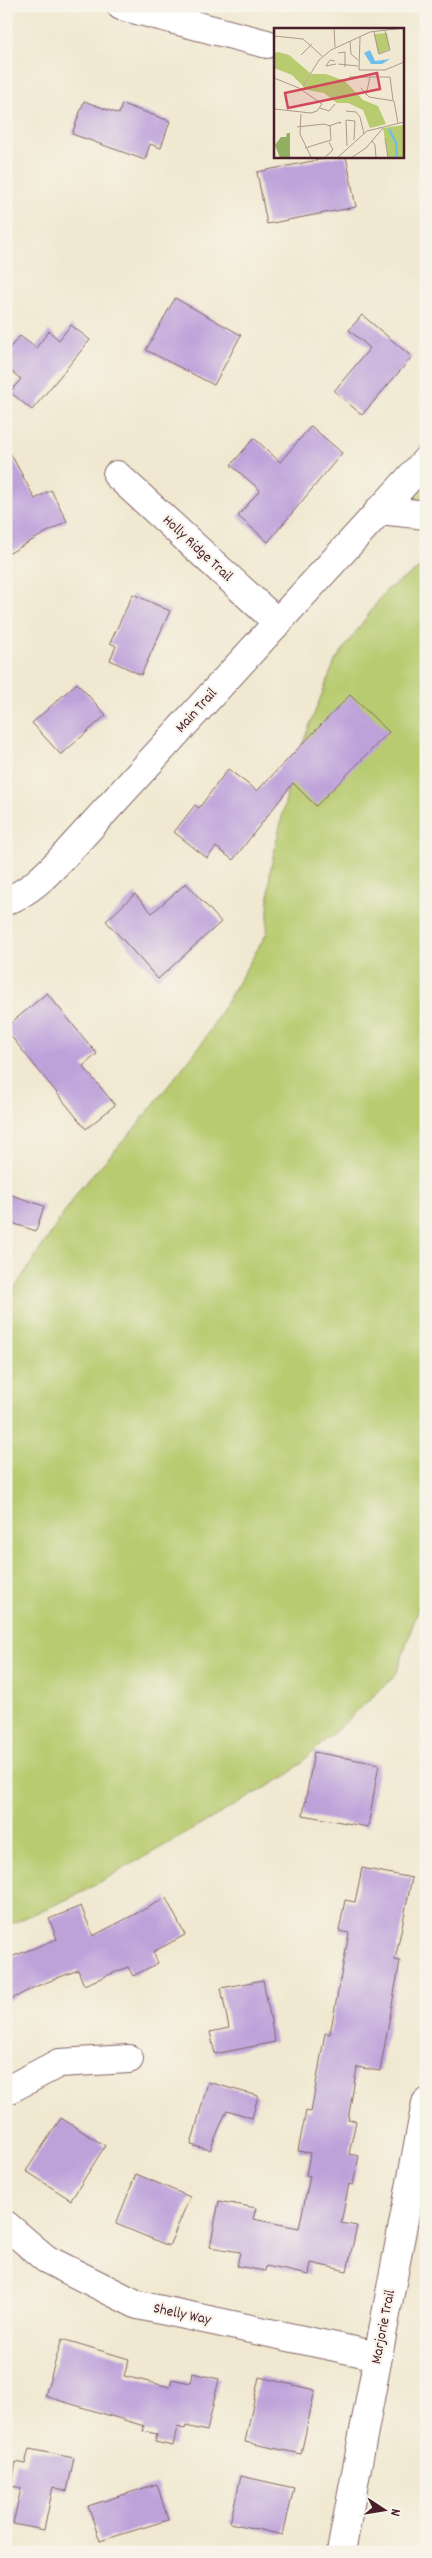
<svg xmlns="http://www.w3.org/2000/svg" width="432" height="2558" font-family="Dekko,sans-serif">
	<rect width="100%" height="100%" fill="#f7f3e8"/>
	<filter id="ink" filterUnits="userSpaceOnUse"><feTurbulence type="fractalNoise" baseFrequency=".02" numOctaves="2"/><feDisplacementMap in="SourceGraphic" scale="10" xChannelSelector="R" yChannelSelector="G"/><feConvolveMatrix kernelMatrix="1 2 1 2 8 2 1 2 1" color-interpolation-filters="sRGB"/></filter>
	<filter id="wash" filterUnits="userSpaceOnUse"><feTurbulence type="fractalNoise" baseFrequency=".0096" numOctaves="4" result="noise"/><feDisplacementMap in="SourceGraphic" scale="20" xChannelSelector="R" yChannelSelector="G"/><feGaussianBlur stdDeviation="1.12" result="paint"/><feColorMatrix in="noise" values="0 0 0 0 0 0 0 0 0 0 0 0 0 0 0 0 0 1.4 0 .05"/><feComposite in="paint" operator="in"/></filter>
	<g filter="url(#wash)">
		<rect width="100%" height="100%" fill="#f0e8d0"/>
		<g fill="#b8cb6f" stroke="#81754d">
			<path d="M426,482V500L411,499Z"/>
			<path d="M426,564V1586L396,1675L288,1775L79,1894L6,1926V1293L12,1292L80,1189L134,1129L203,1042L267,933L270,872L292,770L335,661L386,590Z"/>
		</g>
		<g id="blocks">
			<g fill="#bda2da">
				<path d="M84,101L119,114L122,104L170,121L161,148L150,144L145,160L72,134Z"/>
				<path d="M338,156H346L356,207L267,224L257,172Z"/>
				<path d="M175,298L241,335L214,385L146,350Z"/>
				<path d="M362,315L412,357L362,415L334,391L370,348L349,330Z"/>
				<path d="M71,325L90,340L32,410L10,392L21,379L6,367V352L20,336L36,348L49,331L59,340Z"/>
				<path d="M311,426L342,453L268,542L238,516L260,490L231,465L254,438L280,462Z"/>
				<path d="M6,445L35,499L51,490L67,521L6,555Z"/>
				<path d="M133,594L170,611L141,675L110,660L116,646L110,643Z"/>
				<path d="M77,683L106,715L61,755L32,723Z"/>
				<path d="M350,695L389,732L316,806L293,783L233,860L216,847L207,858L174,832L195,805L199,808L228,769L257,791Z"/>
				<path d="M186,883L221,922L158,979L106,921L135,894L152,913Z"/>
				<path d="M47,993L97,1054L83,1066L115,1105L86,1129L6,1030V1027Z"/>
				<path d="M6,1193L44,1206L36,1231L6,1221Z"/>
				<path d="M314,1752L379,1764L368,1827L303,1815Z"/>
				<path d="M362,1868L412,1878L395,1960L400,1961L380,2071L357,2067L348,2120L356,2121L349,2154L359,2156L353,2185L349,2184L341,2223L357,2226L347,2271L311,2263L309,2275L266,2266L265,2271L237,2266L240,2252L210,2247L219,2201L256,2208L253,2219L299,2228L310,2176L306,2175L310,2153L298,2151L306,2111L311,2112L325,2033L330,2034L349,1933L339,1931L345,1900L355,1902Z"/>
				<path d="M166,1898L185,1935L153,1952L158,1963L133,1976L128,1967L84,1985L78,1970L37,1986L6,2002V1959L57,1939L49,1919L81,1906L93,1936Z"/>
				<path d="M263,1980L275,2042L215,2054L210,2032L229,2028L221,1988Z"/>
				<path d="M208,2082L258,2096L252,2118L227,2110L210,2150L191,2145Z"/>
				<path d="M61,2118L105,2146L71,2200L26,2171Z"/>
				<path d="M136,2174L190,2197L169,2246L116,2224Z"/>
				<path d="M62,2339L129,2359L124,2376L170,2387L172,2379L190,2383L192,2373L219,2379L207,2431L186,2426L185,2429L177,2427L173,2446L155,2442L157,2434L143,2431L144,2426L45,2396Z"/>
				<path d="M259,2377L315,2390L301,2454L245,2442Z"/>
				<path d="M29,2449L74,2458L67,2491L53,2487L44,2530L13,2524L21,2488L11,2486L16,2462L25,2464Z"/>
				<path d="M241,2476L294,2488L283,2535L230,2523Z"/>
				<path d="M157,2484L168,2520L100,2541L88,2506Z"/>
			</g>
		</g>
	</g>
	<g filter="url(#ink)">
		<use href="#blocks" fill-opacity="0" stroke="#846565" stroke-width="1"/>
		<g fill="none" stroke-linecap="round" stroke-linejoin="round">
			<g stroke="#846565" stroke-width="30">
				<g id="minor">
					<path d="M121,6L267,44"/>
					<path d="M117,475L278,623"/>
					<path d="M379,510L426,515"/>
					<path d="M6,901C30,892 47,874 64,856L426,460"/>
					<path d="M6,2091L59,2063L129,2059"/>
					<path d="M6,2225L46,2259L138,2305L378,2356"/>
					<path d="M341,2552L426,2103"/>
				</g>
			</g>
			<use href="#minor" stroke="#fff" stroke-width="28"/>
		</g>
	</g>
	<g text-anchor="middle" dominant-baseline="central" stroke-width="4.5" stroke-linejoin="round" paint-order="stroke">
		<g font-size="15" fill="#4a1f2b" stroke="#f7f3e8">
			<text transform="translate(197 549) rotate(43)">Holly Ridge Trail</text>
			<text transform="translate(197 711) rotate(-48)">Main Trail</text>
			<text transform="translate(182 2315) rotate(12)">Shelly Way</text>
			<text transform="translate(384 2327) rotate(-79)">Marjorie Trail</text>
		</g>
	</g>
	<g transform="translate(274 28)">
		<rect width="130" height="130" fill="#f0e8d0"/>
		<path d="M113,5L116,21L104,26L100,6ZM4,24L15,27L36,45L29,58L18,47L0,40V25ZM37,46H52L71,53L89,72L104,78L112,96L96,100L89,82L74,75H63L50,65L33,62L29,59ZM130,97V130H114L109,100Z" fill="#b8cb6f"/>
		<path d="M13,105H16V130H6L1,117L7,109H12Z" fill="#92af62"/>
		<path d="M96,22L101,33L116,31L108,36H97L90,25Z" fill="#6fbfea"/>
		<path fill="none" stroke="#6fbfea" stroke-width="2.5" d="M115,101L122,115L123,130"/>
		<path fill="none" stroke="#ae988e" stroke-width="1" d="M60,0L61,19M100,4L105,26L116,22L111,3M0,8L29,11L48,28M86,9L85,42H111L130,34M76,13L77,26L84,32M64,25L71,24V39M27,27L38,16M61,33L56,32L52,38L62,36M64,36L84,38M75,49H116L119,72M0,50L25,60L48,76L43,83L37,85L0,81M29,58L45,32L57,22L96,4L130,0M87,60L95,69L120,73L124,95M92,67L96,49M46,80L55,83L61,76M72,83L82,84L86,89L90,106M27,86L26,106L37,129M55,98L66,94L67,95H65M23,99L50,96L56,98L57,112L31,120M111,110L114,130M98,113L101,117L102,130M73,118L72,92L81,93L80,112M50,130L59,122L55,114M63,130L93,103L130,94M77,130L92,120L109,100"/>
		<path fill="#d1495b" fill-opacity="0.15" stroke="#d1495b" stroke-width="2.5" d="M103,45L106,61L14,80L11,65Z"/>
		<rect width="130" height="130" fill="none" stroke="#4a1f2b" stroke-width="2.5"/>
	</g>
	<rect width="432" height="2558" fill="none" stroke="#f7f3e8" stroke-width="25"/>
	<g transform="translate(384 2510) rotate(102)" stroke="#f7f3e8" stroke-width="4" paint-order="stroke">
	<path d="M0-4L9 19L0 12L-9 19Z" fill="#4a1f2b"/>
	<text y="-8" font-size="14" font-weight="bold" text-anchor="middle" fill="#4a1f2b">N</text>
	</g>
</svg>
